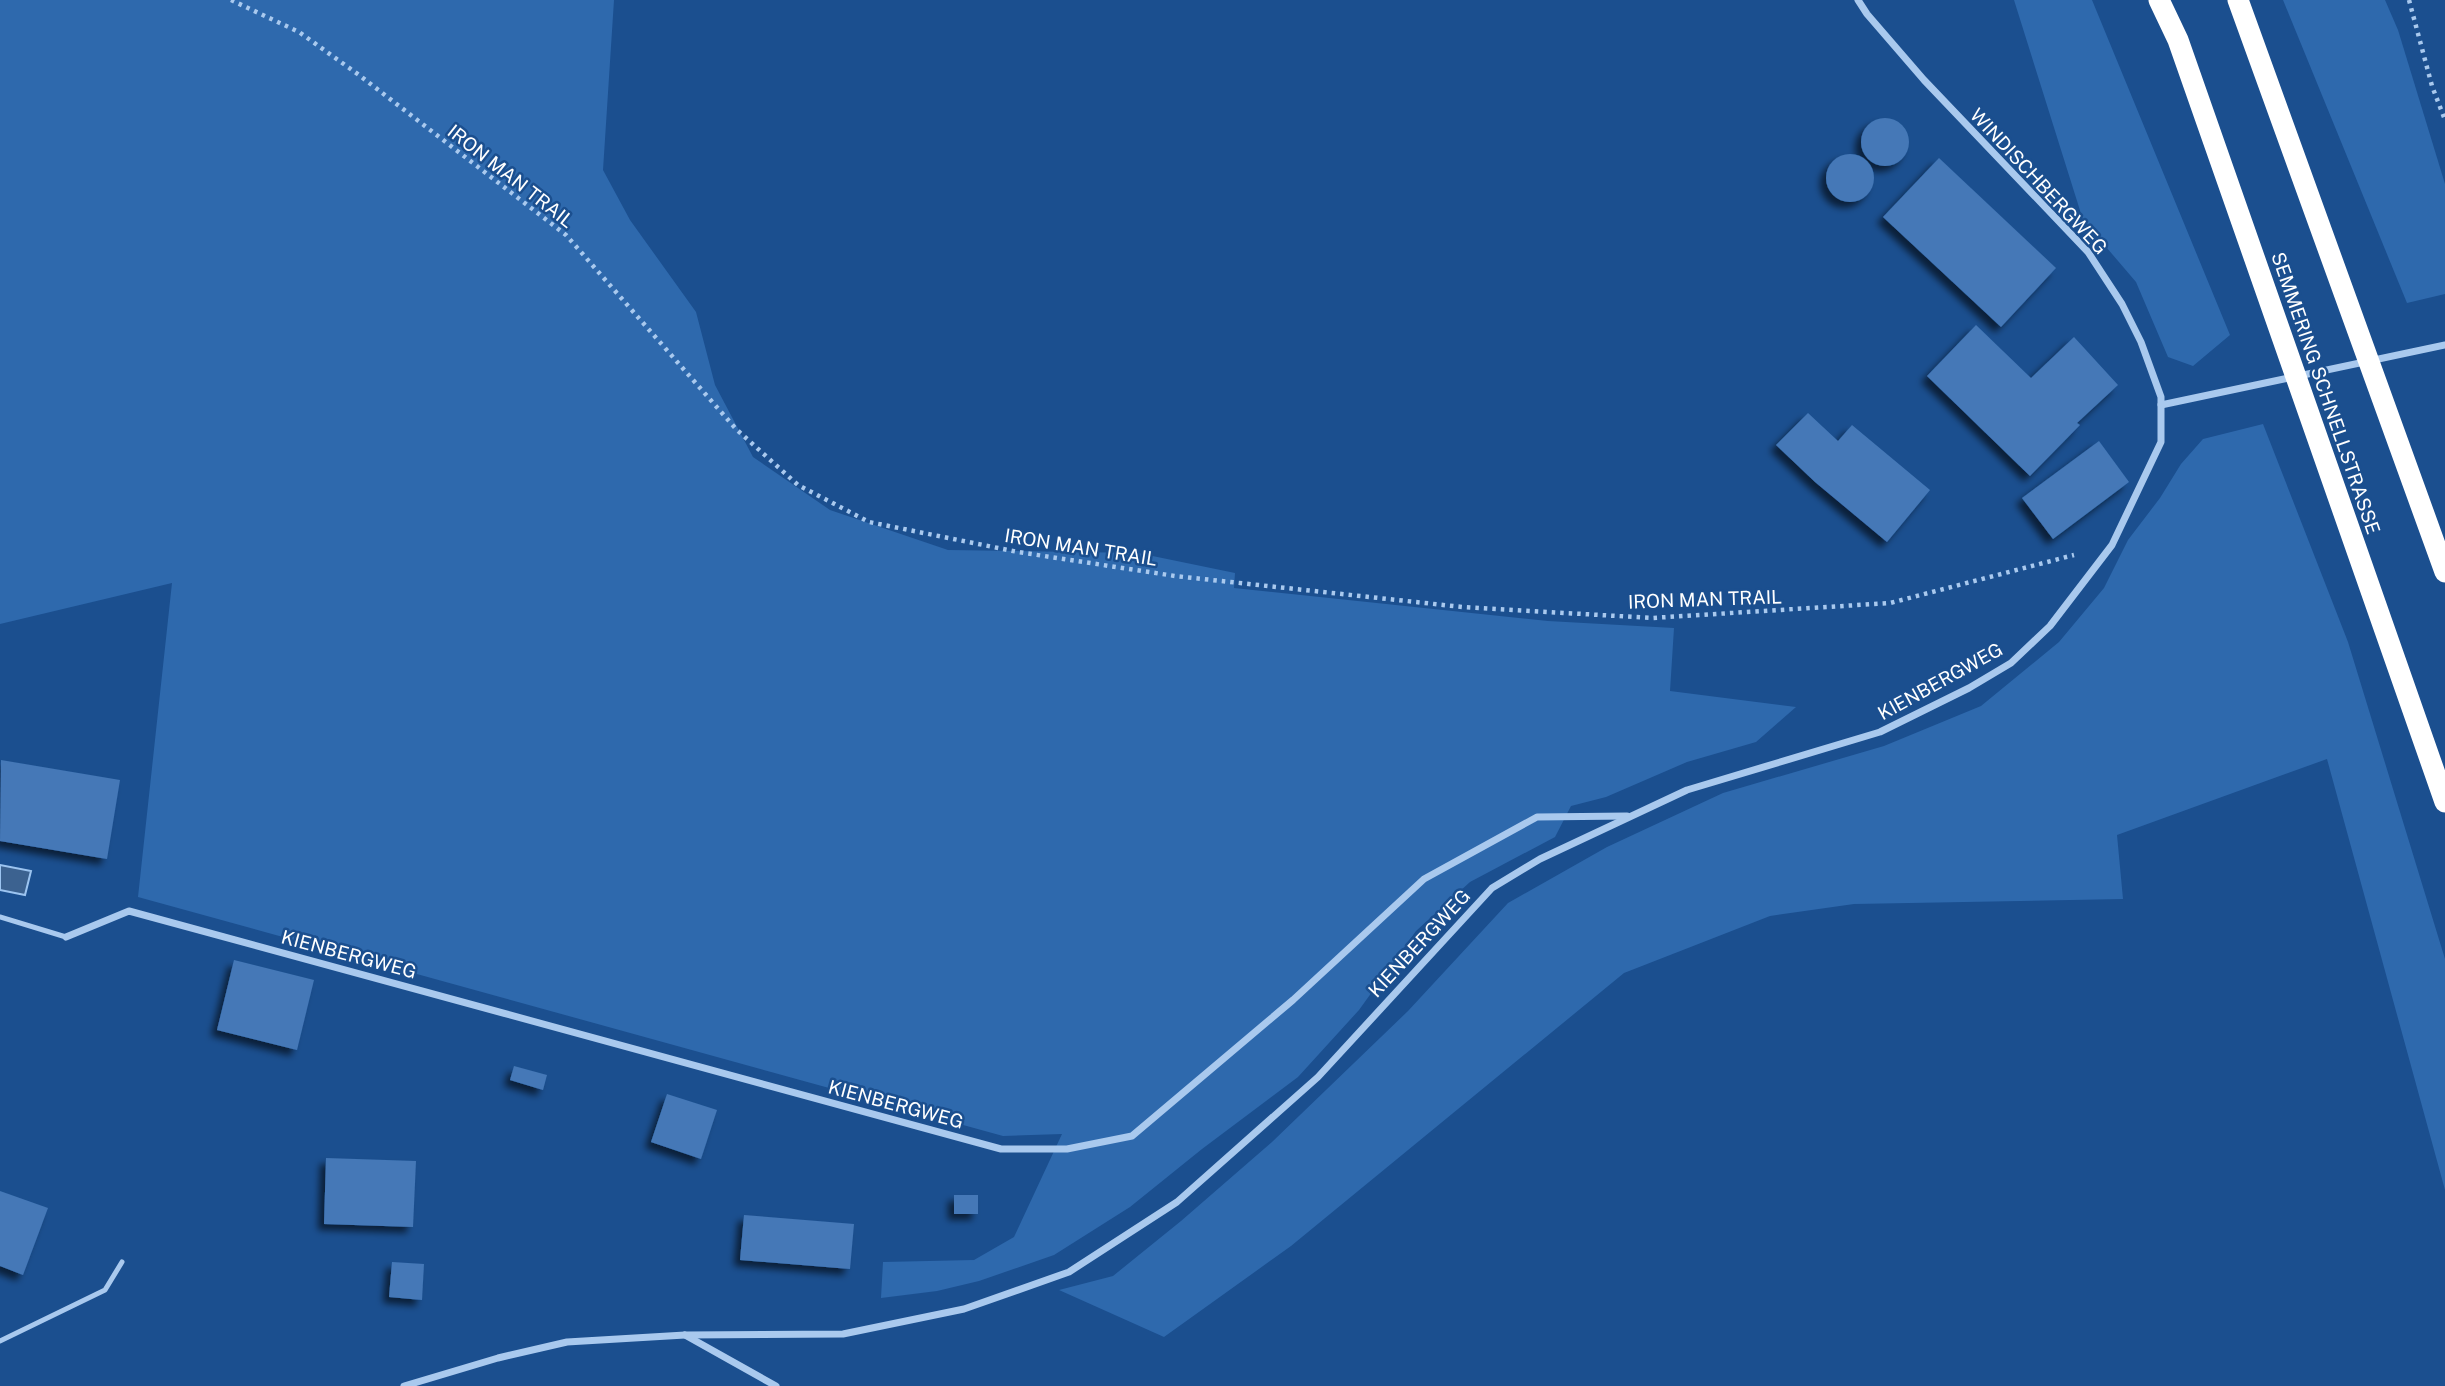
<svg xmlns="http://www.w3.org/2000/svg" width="2445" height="1386" font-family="'Public Sans',sans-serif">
	<defs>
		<filter id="shadow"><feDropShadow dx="-6" dy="6" stdDeviation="3.5" flood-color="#0009"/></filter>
	</defs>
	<rect width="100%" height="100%" fill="#1b4f8f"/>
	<g fill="#2e69ad">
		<path d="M0,0H614L603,170L630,220L696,312L715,385L753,457L830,510L948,550L1138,553L1235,573L1234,588L1548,621L1674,628L1670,691L1796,707L1756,742L1687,762L1606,797L1571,806L1555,837L1470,882L1416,931L1359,1010L1298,1077L1202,1149L1130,1207L1054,1255L979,1281L937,1291L881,1298L883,1262L974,1260L1014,1237L1062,1134L1003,1136L138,897L172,583L0,624Z"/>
		<path d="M2014,0H2092L2230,335L2193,366L2168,357L2136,282L2083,220Z"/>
		<path d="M2283,0H2385L2398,30L2445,184V294L2407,303Z"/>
		<path d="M2263,424L2348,642L2445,959V1190L2327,759L2117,835L2123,899L1854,904L1770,916L1624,973L1291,1246L1164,1337L1059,1290L1113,1276L1181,1221L1272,1142L1408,1011L1508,903L1607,847L1723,793L1884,746L1981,706L2059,642L2104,588L2128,540L2160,498L2181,464L2203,439Z"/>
	</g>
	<path fill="#3c6290" stroke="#9cc4f0" stroke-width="2" d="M0,865L31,871L25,895L0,890Z"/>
	<g fill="#4478b7" filter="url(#shadow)">
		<circle cx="1885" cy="142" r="24"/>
		<circle cx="1850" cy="178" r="24"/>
		<path d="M1939,158L2056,268L2001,327L1883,217Z"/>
		<path d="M1976,325L2031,378L2074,337L2118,385L2077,423L2080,425L2030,476L1927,376Z"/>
		<path d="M1808,413L1838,441L1852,425L1930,490L1887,542L1815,482L1776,445Z"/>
		<path d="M2099,441L2129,482L2053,539L2022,498Z"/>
		<path d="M1,760L120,780L107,859L0,841Z"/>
		<path d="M234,960L314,980L297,1050L217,1030Z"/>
		<path d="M514,1066L547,1075L543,1090L510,1080Z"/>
		<path d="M667,1094L717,1110L701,1159L651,1142Z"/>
		<path d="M326,1158L416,1161L413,1227L324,1224Z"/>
		<path d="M0,1191L48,1208L23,1275L0,1266Z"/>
		<rect x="954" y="1195" width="24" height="19"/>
		<path d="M744,1215L854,1224L850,1269L740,1260Z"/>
		<path d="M392,1262L424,1264L422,1300L389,1297Z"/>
	</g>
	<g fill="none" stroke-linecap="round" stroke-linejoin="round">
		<g stroke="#a9c9ee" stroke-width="4.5" stroke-dasharray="3.5 5" stroke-linecap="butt">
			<path d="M231,0L299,32L359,75L566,235L736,429L798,485L869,522L1018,552L1175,576L1462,607L1652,618L1890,603L2074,555"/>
			<path d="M2409,0L2432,86L2445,120"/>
		</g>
		<g stroke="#a9c9ee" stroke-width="5">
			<path d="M0,917L66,937"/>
			<path d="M0,1341L105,1290L122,1262"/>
		</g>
		<g stroke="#a9c9ee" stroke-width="7">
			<path d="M2161,405L2445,345"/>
			<path d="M66,937L129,911L1001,1149H1067L1132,1136L1293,1000L1424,879L1537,817L1627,816"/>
			<path d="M685,1335L776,1386"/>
			<path d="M404,1386L498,1358L567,1342L685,1335L843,1334L964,1309L1069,1272L1177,1202L1318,1077L1492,888L1540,859L1687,790L1880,732L1969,688L2011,663L2050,626L2112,545L2161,442V397L2141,342L2122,304L2088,252L1924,80L1867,14L1858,0"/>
		</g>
		<g stroke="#fff" stroke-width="21">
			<path d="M2159,0L2178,40L2445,802"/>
			<path d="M2238,0L2445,572"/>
		</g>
	</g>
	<g text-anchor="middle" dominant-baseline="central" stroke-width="5" stroke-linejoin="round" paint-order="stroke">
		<g font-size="19" fill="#fff" stroke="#1b4f8f">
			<text transform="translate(511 176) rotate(38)">IRON MAN TRAIL</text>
			<text transform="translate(2039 181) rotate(47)">WINDISCHBERGWEG</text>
			<text transform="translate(2326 393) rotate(71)">SEMMERING SCHNELLSTRASSE</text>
			<text transform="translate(1081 547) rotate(9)">IRON MAN TRAIL</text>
			<text transform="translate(1705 599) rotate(-2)">IRON MAN TRAIL</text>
			<text transform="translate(1940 681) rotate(-29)">KIENBERGWEG</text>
			<text transform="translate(1419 943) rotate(-47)">KIENBERGWEG</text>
			<text transform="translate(349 954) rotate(15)">KIENBERGWEG</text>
			<text transform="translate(896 1104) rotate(15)">KIENBERGWEG</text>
		</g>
	</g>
</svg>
